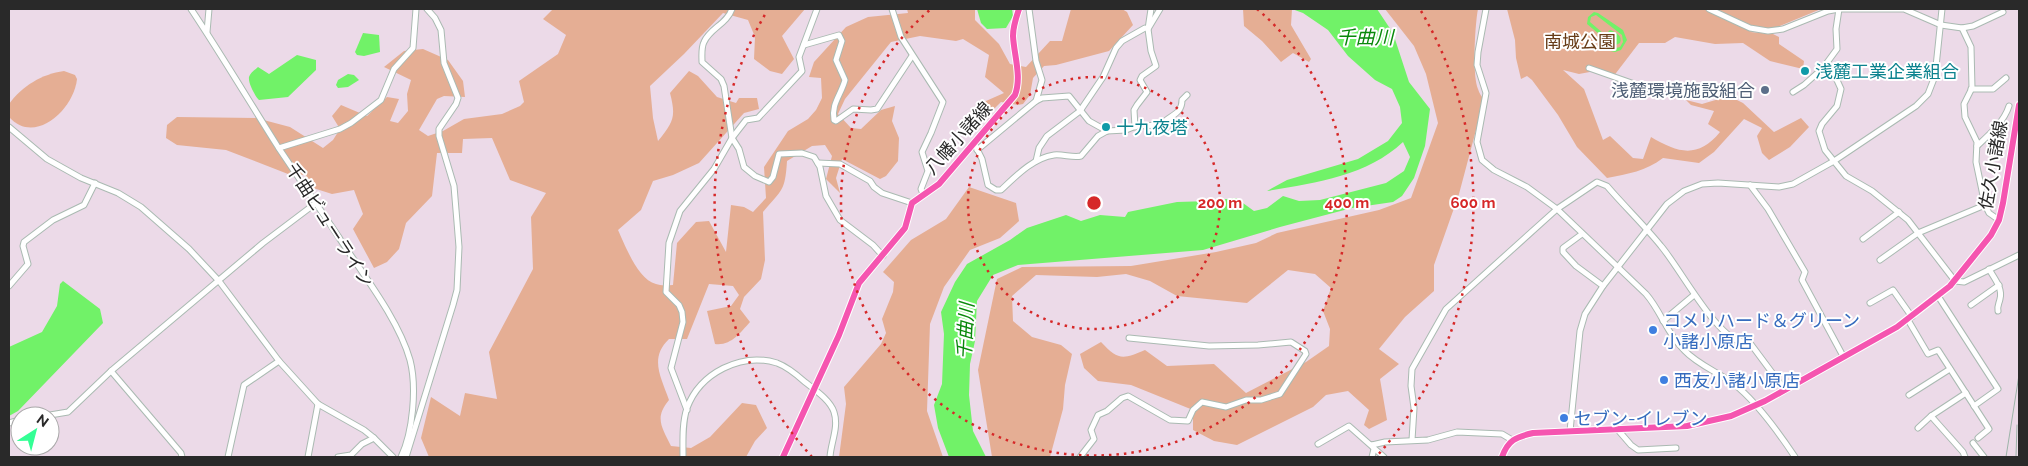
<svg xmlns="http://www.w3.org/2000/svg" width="2028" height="466" font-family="Raleway,'Noto Sans JP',sans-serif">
	<rect width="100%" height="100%" fill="#ecdae8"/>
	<g fill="#e5ae94">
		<path d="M553,9H805L782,36L794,59L782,74L770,71L754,59L755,37L748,20L723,13L684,54L650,86L653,118L658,141C674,121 676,117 670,93L689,71L698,76L717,97L736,103L739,98H757L759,109L744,113L699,163L673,175L653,181L641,210L618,230C625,245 638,280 656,284C661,286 668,285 673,285L677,243L696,222L709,221L726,252L731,205L744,207L753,212L766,198L764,167L788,131L808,119L816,110L822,98L821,78L809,77L814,62L846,27L868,17L908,13L907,9H975V20L999,44L1010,64L1026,67L1050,41H1062L1071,9H1122L1127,12L1133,25L1109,51L1056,65L1044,66L1033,78L1030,95L1023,104L1018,105L1001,102L978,125L970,113L977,105L1004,93L985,77L989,55L963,39L956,41L920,36L891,42L845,99L838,114L851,128L861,129L881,110L895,106L892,121L899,138L898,161L886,176L880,179L842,159L836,178L840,193L826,179L832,156L825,145L812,146L787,161C785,192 782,189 763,212L765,260L761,279L744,297L740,309L750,322C740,333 731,346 715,344L707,311L731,306L739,295L733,286L709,284L687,339H669C649,358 661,377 669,400C654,418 662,427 671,446L691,448L710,437L742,403L756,405L767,428L755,441L746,457H429L421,438L431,397L460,416L465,393L497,399L489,352L533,269L531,217L546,193L510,180L492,138L463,139L462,153H437L432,196L406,223L399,249L387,262L374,268L353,229L363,214L354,190L332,194L310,187L305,175L288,174L226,150L177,145L166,138L167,125L177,117L256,118L290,127L323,148L333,140L340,129L332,116L341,105L367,116L387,97L399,99L390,121L398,123L408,111L407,94L411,80L384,67L404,51L423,49L448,60L463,81L465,97L444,96L437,99L419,130L428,136L443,131L464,119L502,114L520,106L524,102L519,81L558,54L566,35L543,19Z"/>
		<path d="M1243,9H1292L1291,25L1311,59L1309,62L1293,53L1281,62L1262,41L1244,26Z"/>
		<path d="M1385,9H1478C1475,24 1472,76 1478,89C1479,93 1482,97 1484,100L1459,194L1434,265V291L1405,317L1379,349L1399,364L1380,379L1387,420L1369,429L1364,425L1369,410L1348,391L1326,395L1313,407L1237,445L1214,441L1193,430V410L1131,385L1098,381L1084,368L1080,354L1101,342C1118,360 1122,360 1145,350L1167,366L1214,364L1246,393L1306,362L1329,346L1330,329L1323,311L1331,288L1315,274L1288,270L1247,303L1177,296L1150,281L1126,274L1097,277L1036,275L1012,296L1013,321L1032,337L1061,345L1072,354L1065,385L1063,409L1050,457H992L978,370L997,279L1022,267L1131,266L1216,252L1256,243L1277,233L1379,210L1411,198L1438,123L1426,74L1414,46Z"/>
		<path d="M1507,9H1821L1768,31L1750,32L1773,34L1779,37V44L1804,61L1803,69L1770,61L1743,43L1715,44L1675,37L1665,43H1639L1613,77L1595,71L1579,74L1563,70L1584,89L1603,140L1610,136L1633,158L1643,159L1651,137C1678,153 1698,159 1720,132L1708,124L1714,111L1691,105L1686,100L1702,104L1729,96L1743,103L1774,132L1801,118L1809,127L1790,147L1769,160L1762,153L1757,136L1762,128L1744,119L1714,152L1699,163L1663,158C1646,171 1628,174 1607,178L1577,147L1558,115L1532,80L1527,76L1521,79L1516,58L1515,40Z"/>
		<path d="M64,71L75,75L77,79C74,109 35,146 9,117V104C22,86 42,74 64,71Z"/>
		<path d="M969,187L1016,203L1019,221L1000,238L970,250L944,287L930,324L927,411L943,457H839L846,404L844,387L881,344L886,333L882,319L893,292L894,282L883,272L911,240L946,219Z"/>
	</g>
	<g fill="#71f268" fill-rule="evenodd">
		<path d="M977,9H1012L1013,16L1006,28L987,29L981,23Z"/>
		<path d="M1292,9H1377L1393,33L1409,82L1430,109L1425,146L1414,178L1402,196L1393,202L1352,208L1280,227L1203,250L1018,265L993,275L977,301L975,341L970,364L969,395L973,431L986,457H949L938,428L934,405L942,384L944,334L941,312L955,282L967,264L1010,240L1027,228L1066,215L1081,221L1100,215L1125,217L1128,212L1177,202L1210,201L1236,198L1254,211L1267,208L1283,196L1299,201L1320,200L1386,183L1404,171L1410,157L1403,142C1367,176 1315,183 1267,191L1287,180L1358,159L1388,141L1402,123L1400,107L1392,89L1375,80L1348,56L1328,30L1303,13Z"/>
		<path d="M1594,12L1598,13L1623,30L1627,40L1621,50L1615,52L1606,50L1602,44L1599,34L1587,24L1588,17ZM1596,15L1622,35L1623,42L1620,47L1612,49L1606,45L1604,34L1590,22L1591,17Z"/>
		<path d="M1610,30C1616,32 1623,36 1620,43L1616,45L1609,42L1607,33Z"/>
		<path d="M363,33L379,35L380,52L364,56L357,55L355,52Z"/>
		<path d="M297,55L316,60V70L288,97L259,100C255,96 248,83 249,77C250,73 255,70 258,67L269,74Z"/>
		<path d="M348,74L354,75L359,80L348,87L338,88L336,85L338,80Z"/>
		<path d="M63,281L100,309L103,323L18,411L9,416V347L42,332L57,306L60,284Z"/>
	</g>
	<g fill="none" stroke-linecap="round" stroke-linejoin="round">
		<g stroke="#aabab2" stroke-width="7">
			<g id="minor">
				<path d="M191,9C221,54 249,101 278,147C298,177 318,206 338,236C361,272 398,318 410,360C417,387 413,432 401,457"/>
				<path d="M732,9C727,24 710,28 704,42C701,48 702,56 702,62L721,79L724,86L732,138L739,149L744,167L755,176L769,182L773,177L779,154L802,153L814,157L820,167L826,196L840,220L873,245L883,256"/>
				<path d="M892,9L901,37L943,102L931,133L922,152L928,171L921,189L923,194"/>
				<path d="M1029,9L1036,61L1042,80L1036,101"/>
				<path d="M1486,9L1478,52L1477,65L1486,93L1477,142L1482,160L1494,170L1527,187L1557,209L1646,294C1661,311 1667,334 1684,350C1698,365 1718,372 1734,384C1757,402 1779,433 1795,457"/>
				<path d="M1709,9L1750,28L1768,31L1783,29L1828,11L1839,9H1904L1941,25L1962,28L1973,26L2003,12"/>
				<path d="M1962,28L1971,47L1972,88L1964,104L1965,117L1977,142L1976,162L1985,205L1989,213L1999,220"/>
				<path d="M207,32L209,9"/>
				<path d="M804,45L839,35L842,41L836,60L845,80C841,95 831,104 834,120L836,121L853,109L871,110L877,109L912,56"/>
				<path d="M1589,68L1663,94"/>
				<path d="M1823,68L1836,78L1841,89L1837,106L1822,124L1819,131L1825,150L1846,176L1872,191L1908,220L1955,281L1964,282L2019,255"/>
				<path d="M1971,89H1993L2006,78"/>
				<path d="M1793,92L1804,85L1823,68L1837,49L1836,29L1839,9"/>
				<path d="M9,127L47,159L81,178L118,193L141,207L189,249L219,281L279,361L318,404L364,430L374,438L393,457"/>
				<path d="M1135,127L1134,110L1137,105L1147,92L1140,80L1142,76L1156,66L1151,51L1148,29L1151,9"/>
				<path d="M974,143L982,159L988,185L996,190H1001C1016,176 1033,158 1054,155C1063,154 1073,158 1081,156L1098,136L1107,131L1126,130L1136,126L1161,125C1169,115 1182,115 1182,100L1187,95"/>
				<path d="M1977,146C1989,135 2004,122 2009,106"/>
				<path d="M279,148L340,129L351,123L381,100L394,69L413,48L416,9"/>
				<path d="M977,150L1036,101L1042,98L1069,96L1089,121L1107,131"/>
				<path d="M1036,161L1039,148L1047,136L1080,111L1103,77L1116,48L1122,41L1145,28L1148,29L1160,9"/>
				<path d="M818,163L840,164L870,181L874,187L882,193L912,203"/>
				<path d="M1750,185L1768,209L1805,272L1802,280L1843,356"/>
				<path d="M1582,234L1563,248V252L1576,266L1603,286"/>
				<path d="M1863,239L1899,212"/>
				<path d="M1880,260L1918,233L1985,205"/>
				<path d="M1989,269C1994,278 2003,288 2000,299C1999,304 1997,306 1998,311"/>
				<path d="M9,286L28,264L23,246L24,242L53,220L84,205L95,183"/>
				<path d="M1938,296L1998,389L1974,406"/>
				<path d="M1870,303L1893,290L1912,317"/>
				<path d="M1971,305L1999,285"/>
				<path d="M1908,320L1928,354L1938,350L1989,429L1978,438"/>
				<path d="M1663,321L1694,295"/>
				<path d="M111,371L181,453L182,457"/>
				<path d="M1909,395L1950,369"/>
				<path d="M687,410L671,368L683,322L682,312L679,305L666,292L669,243L680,211L714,169L732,138L746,120L758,118L802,71L799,57L817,9"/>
				<path d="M44,416L68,412L111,371L263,243L316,203"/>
				<path d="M1931,416L1963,452L1965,457"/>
				<path d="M9,423L20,420"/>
				<path d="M1918,428L1931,416L1966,393"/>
				<path d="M1618,430L1631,445L1638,450L1676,448"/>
				<path d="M1570,431L1580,331L1585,314L1603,286L1667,204L1684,191L1702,184L1718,183L1779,187L1793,184L1834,161L1916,106L1928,94L1935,76L1942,9"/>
				<path d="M1412,440L1414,408L1411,386L1412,369L1446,309L1557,209L1597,182L1607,186C1625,207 1644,225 1661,246C1679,267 1714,333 1739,341C1742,342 1747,342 1750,343L1785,390"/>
				<path d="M1973,443L1984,457"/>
				<path d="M1318,444L1349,426L1384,457"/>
				<path d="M1372,445L1385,442L1428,440L1457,432L1502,434L1512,440"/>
				<path d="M228,457L244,385L279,361"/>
				<path d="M308,457L318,404"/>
				<path d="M338,457L351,455L362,444L374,438"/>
				<path d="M406,457L453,305L457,290L459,247L457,222L454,186L439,136V129L456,104L458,98L444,63L441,30L435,18L427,9"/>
				<path d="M683,457C683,441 682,423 687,408C700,373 741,352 777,363C788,367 797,375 805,382C815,390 830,400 834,412C839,427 831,442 830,457"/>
				<path d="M1080,457L1094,439L1091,430L1098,415L1107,411L1122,398L1128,396L1170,420L1188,421L1193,410L1202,402L1226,407L1246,400H1261L1280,394L1306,354L1305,351L1291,342L1258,345L1209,346L1129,338"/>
				<path d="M1372,457L1374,449L1372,445"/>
			</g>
		</g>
		<g stroke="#fff" stroke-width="8">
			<g id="major">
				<path d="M783,457L839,335L859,283L905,228L912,203L939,184L1015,95C1022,77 1014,55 1013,36C1013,26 1016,18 1019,9"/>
				<path d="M1502,457C1508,440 1516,437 1533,433L1687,426L1731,416L1765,401L1897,327L1950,286L1991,235L1999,220L2003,203L2019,105"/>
			</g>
		</g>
		<use href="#minor" stroke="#fff" stroke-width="5"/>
		<use href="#major" stroke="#f555b0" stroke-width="6"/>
		<g stroke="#9db4a9" stroke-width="1">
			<path d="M2006,457L2019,375"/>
			<path d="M2016,457L2017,425"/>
		</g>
	</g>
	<g fill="none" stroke="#d62828" stroke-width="2.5" stroke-dasharray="2.5 5">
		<circle cx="1094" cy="203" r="126"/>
		<path d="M1257 9A253 253 0 1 1 931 9"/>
		<path d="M812 457A379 379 0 0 1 767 11M1421 11A379 379 0 0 1 1376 457"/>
	</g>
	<g fill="#0f9aa8" stroke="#fff" stroke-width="2">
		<circle cx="1805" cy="71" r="5"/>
		<circle cx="1106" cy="127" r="5"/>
	</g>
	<circle fill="#5c6f8a" stroke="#fff" stroke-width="2" cx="1765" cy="90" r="5"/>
	<g fill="#3f7fe0" stroke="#fff" stroke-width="2">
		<circle cx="1653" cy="330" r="5"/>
		<circle cx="1664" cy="380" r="5"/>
		<circle cx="1564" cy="418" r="5"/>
	</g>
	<g text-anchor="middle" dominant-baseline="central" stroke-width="4" stroke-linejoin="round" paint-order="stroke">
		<g font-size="18" fill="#683c17" stroke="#fff">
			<text x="1580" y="41">南城公園</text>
		</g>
		<g font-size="18" fill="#0d838f" stroke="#fff" text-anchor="start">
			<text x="1815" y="71">浅麓工業企業組合</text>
			<text x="1116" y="127">十九夜塔</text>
		</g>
		<g font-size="18" fill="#4e5e75" stroke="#fff" text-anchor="end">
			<text x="1755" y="90">浅麓環境施設組合</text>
		</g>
		<g font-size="18" fill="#292929" stroke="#fff">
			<text transform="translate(958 138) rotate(-48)">八幡小諸線</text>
			<text transform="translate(1993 165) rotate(-80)">佐久小諸線</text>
			<text transform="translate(330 225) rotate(57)">千曲ビューライン</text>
		</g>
		<g font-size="18" fill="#366cbe" stroke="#fff" text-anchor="start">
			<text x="1663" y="320">コメリハード＆グリーン<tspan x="1663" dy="21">小諸小原店</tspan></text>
			<text x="1674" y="380">西友小諸小原店</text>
			<text x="1574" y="418">セブン-イレブン</text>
		</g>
		<g font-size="19" font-style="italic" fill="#09880b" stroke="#fff">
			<text x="1365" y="37">千曲川</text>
			<text transform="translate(965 331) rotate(-87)">千曲川</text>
		</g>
	</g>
	<circle cx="1094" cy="203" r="8" fill="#d62828" stroke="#fff" stroke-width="2.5"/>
	<g font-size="15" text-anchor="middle" font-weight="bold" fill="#d62828" stroke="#fff" stroke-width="4" stroke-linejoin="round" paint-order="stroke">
		<text x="1220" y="208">200 m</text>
		<text x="1347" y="208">400 m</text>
		<text x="1473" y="208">600 m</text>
	</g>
	<rect width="2028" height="466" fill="none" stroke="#292929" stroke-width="20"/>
	<g transform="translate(35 431) rotate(36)"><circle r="24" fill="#ffffff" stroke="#a9a9a9"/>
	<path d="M0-4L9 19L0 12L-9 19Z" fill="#34ff95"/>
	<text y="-8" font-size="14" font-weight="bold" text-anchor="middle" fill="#292929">N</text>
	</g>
</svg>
